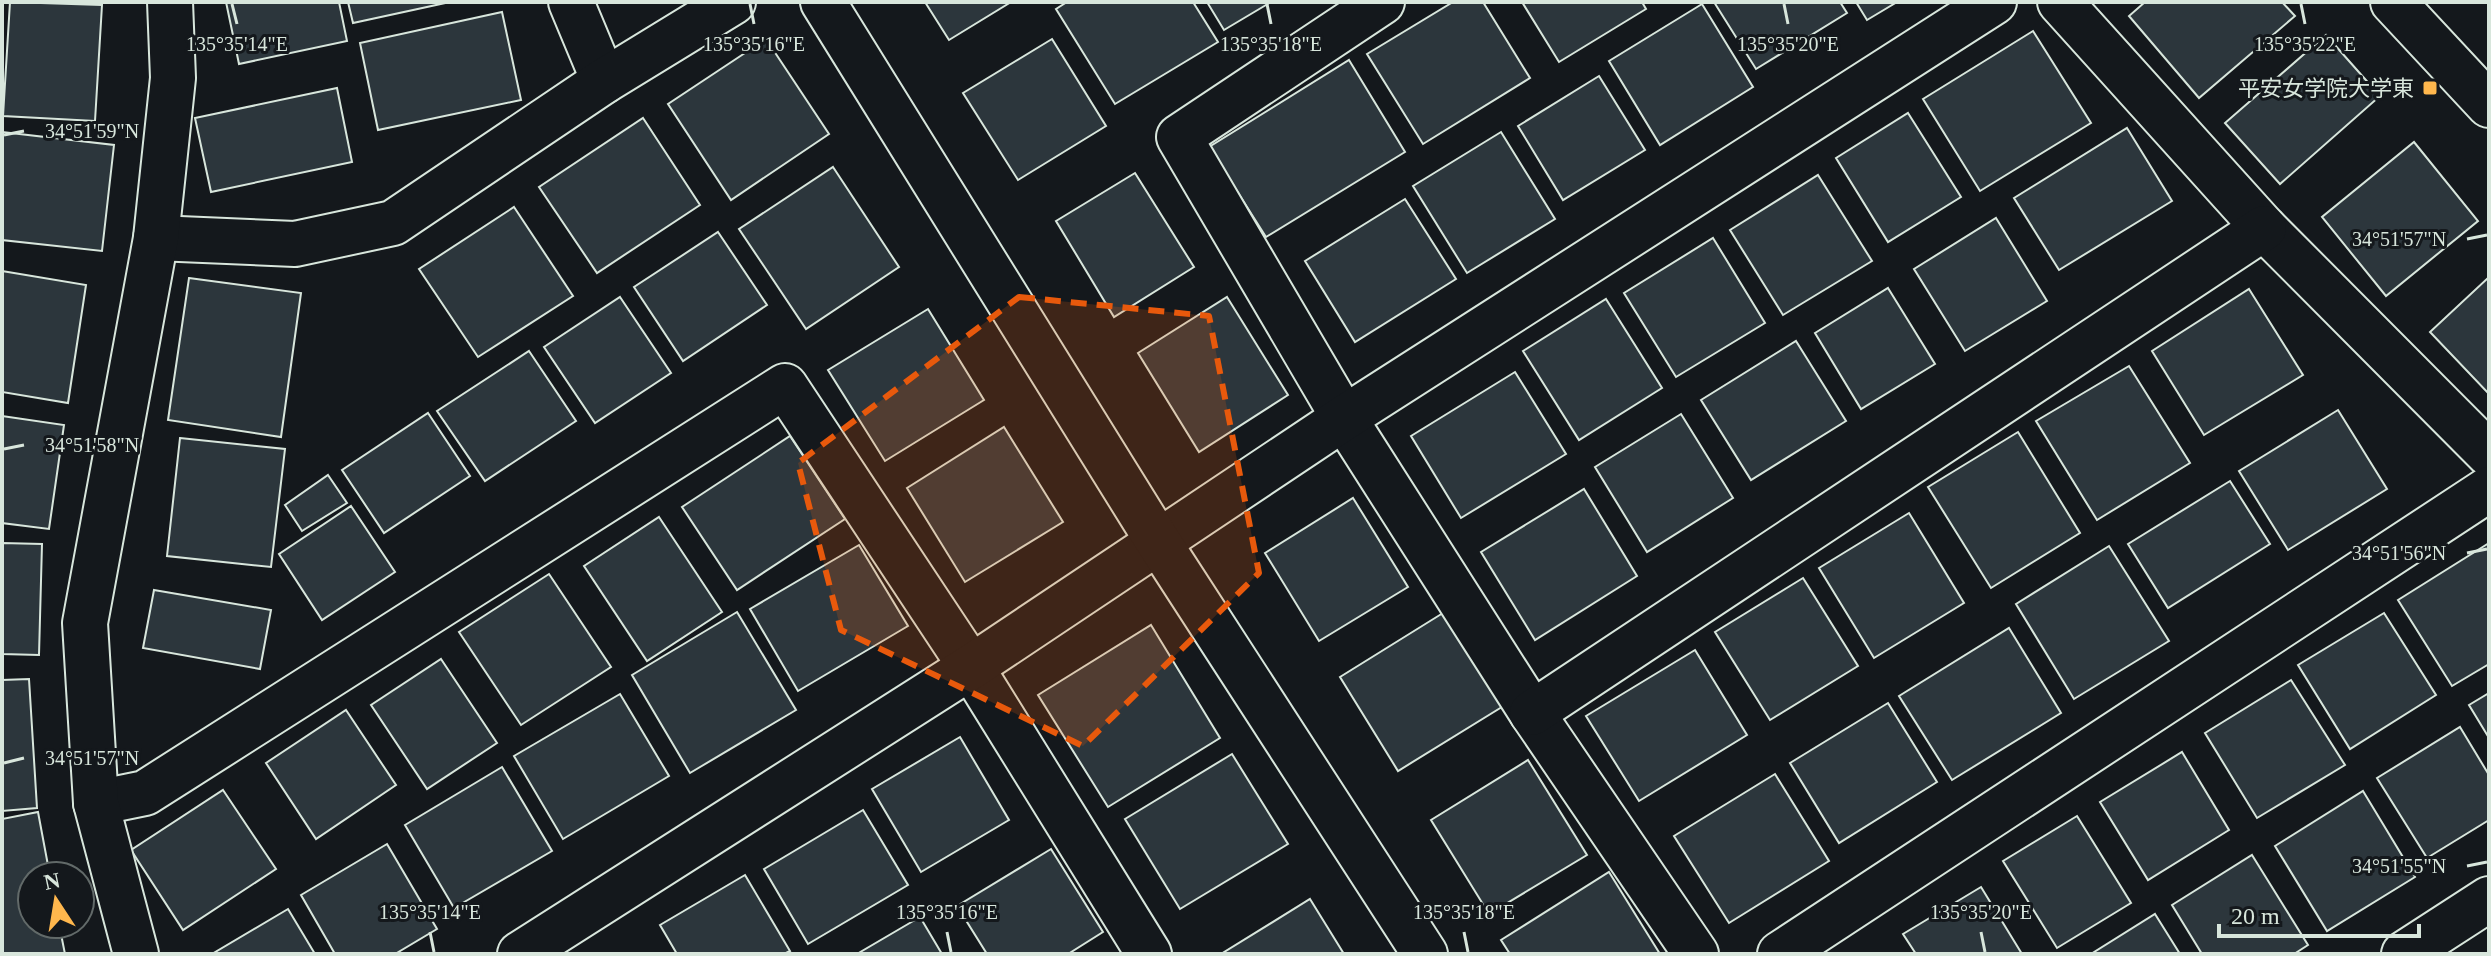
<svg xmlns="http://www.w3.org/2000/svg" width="2491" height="956" font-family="'Times New Roman','Noto Sans JP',serif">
	<rect width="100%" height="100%" fill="#14181c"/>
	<g fill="#2c363c" stroke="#d8e6dc" stroke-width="2">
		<path d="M10,2L102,5L95,121L3,116Z"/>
		<path d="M226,2H339L347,41L239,64Z"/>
		<path d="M348,2H450L353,23Z"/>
		<path d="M925,2H1011L949,40Z"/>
		<path d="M1067,2H1193L1218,42L1115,104L1056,9Z"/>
		<path d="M1207,2H1271L1224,30Z"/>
		<path d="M1453,2H1483L1530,78L1423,144L1367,54Z"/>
		<path d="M1522,2H1642L1646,9L1559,62Z"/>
		<path d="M1714,2H1840L1847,13L1756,69Z"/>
		<path d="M1856,2H1897L1867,20Z"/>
		<path d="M2145,2H2282L2295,16L2199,98L2129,16Z"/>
		<path d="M1702,4L1753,87L1660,145L1609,61Z"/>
		<path d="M502,12L521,100L378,130L360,43Z"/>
		<path d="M2033,31L2091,123L1980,191L1923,99Z"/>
		<path d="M2326,35L2380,96L2280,184L2225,123Z"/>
		<path d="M766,39L829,134L731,200L668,104Z"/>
		<path d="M1052,39L1106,126L1018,180L963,93Z"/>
		<path d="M1349,60L1405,152L1266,237L1209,147Z"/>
		<path d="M1599,76L1645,150L1563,200L1518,126Z"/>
		<path d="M337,88L352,162L211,192L195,118Z"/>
		<path d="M1908,113L1961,197L1888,242L1836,158Z"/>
		<path d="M643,118L700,205L597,273L539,187Z"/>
		<path d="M2127,128L2172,201L2059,270L2014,198Z"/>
		<path d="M2,132L114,145L102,251L2,240Z"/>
		<path d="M1501,132L1555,219L1467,273L1413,186Z"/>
		<path d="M2414,142L2478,221L2386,296L2322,217Z"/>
		<path d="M833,167L899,267L806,329L739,229Z"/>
		<path d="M1135,173L1194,267L1114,317L1056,221Z"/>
		<path d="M1818,175L1872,261L1783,315L1730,230Z"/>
		<path d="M1405,199L1456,279L1355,342L1305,261Z"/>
		<path d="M514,207L573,296L478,357L419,269Z"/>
		<path d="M1996,218L2047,301L1965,351L1914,269Z"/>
		<path d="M718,232L767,305L683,361L634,287Z"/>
		<path d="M1713,238L1765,323L1676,377L1624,293Z"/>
		<path d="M2,271L86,285L68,403L2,392Z"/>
		<path d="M2489,277V394L2430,332Z"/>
		<path d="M189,278L301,293L281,437L168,420Z"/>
		<path d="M1888,288L1935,364L1861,409L1815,333Z"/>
		<path d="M2249,289L2303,375L2204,435L2152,351Z"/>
		<path d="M620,297L671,373L595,423L544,347Z"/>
		<path d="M1227,297L1288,395L1199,452L1138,353Z"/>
		<path d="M1606,299L1662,388L1579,440L1523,351Z"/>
		<path d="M928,309L984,400L885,461L828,370Z"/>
		<path d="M1796,341L1846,421L1751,480L1701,400Z"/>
		<path d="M529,351L576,421L485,481L437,411Z"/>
		<path d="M2129,366L2190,463L2097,520L2036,421Z"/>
		<path d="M1515,372L1566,454L1461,518L1411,436Z"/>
		<path d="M2338,410L2387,489L2288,550L2239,471Z"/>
		<path d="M428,413L470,476L384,533L342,470Z"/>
		<path d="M1681,414L1733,498L1647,552L1595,467Z"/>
		<path d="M2,416L64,425L49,529L2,523Z"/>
		<path d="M1004,427L1063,522L965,582L907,488Z"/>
		<path d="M2018,432L2080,533L1991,588L1928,487Z"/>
		<path d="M790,436L845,519L737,590L682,507Z"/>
		<path d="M180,438L285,449L271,567L167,556Z"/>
		<path d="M328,475L347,503L302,531L285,505Z"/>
		<path d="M2230,481L2270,544L2168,608L2128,544Z"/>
		<path d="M1584,489L1637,576L1535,640L1481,552Z"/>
		<path d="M1353,498L1408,587L1319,641L1265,553Z"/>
		<path d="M351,506L395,572L322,620L279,554Z"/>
		<path d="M1909,513L1964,603L1874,658L1819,568Z"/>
		<path d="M659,517L722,612L647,661L584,566Z"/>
		<path d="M2,543L42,544L39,655L2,654Z"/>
		<path d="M2489,543V664L2452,686L2398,600Z"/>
		<path d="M859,545L908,626L798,691L750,609Z"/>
		<path d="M2109,546L2169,641L2074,699L2016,604Z"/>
		<path d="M549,574L611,667L521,725L459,632Z"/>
		<path d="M1803,578L1858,666L1770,720L1715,632Z"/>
		<path d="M154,590L271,610L260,669L143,648Z"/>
		<path d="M1451,608L1510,702L1398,771L1340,677Z"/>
		<path d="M737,612L796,710L690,773L632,675Z"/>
		<path d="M2384,613L2436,695L2350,749L2298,665Z"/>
		<path d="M1151,625L1220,738L1108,807L1038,695Z"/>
		<path d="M2009,628L2061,713L1952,780L1899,696Z"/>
		<path d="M1695,650L1747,735L1639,801L1586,716Z"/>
		<path d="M441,659L497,743L427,789L371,705Z"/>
		<path d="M29,679L37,808L2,811V680Z"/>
		<path d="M2291,680L2345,765L2257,818L2205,733Z"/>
		<path d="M2489,693V738L2469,705Z"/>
		<path d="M620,694L669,776L563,839L514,756Z"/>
		<path d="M1888,703L1937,782L1839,843L1790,763Z"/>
		<path d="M346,710L396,785L316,839L266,763Z"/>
		<path d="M2460,727L2489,775V820L2427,858L2377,778Z"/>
		<path d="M960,737L1009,820L921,872L872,789Z"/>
		<path d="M2182,752L2229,830L2148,880L2100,802Z"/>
		<path d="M1232,754L1288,844L1180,909L1125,819Z"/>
		<path d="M1528,760L1587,855L1489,914L1431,820Z"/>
		<path d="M502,767L552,851L454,908L405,825Z"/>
		<path d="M1775,774L1829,861L1729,923L1674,836Z"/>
		<path d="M223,790L276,869L183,930L131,850Z"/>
		<path d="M2363,791L2415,877L2327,931L2275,846Z"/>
		<path d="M863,810L908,885L808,944L764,869Z"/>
		<path d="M38,812L50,876H32V924H59L65,954H2V819Z"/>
		<path d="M2077,816L2131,903L2057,948L2003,861Z"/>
		<path d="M387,844L437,929L395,954H335L301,895Z"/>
		<path d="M1051,849L1103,932L1068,954H987L957,906Z"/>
		<path d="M2252,855L2308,945L2294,954H2202L2172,905Z"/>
		<path d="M1609,872L1660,954H1510L1501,940Z"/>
		<path d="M745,875L790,951L784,954H677L660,925Z"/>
		<path d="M1981,887L2022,954H1916L1903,934Z"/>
		<path d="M1310,899L1344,954H1221Z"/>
		<path d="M288,909L315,954H212Z"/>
		<path d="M2155,914L2180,954H2091Z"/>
		<path d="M920,917L942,954H857Z"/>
	</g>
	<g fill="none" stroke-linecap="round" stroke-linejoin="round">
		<g stroke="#d8e6dc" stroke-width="48">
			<g id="street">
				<path d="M571,2L604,81"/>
				<path d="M1382,2L1179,137L1344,418L1532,713L1696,954"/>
				<path d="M2060,2L2264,228L2489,454"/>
				<path d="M156,238L295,244L393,223L604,81L733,2"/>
				<path d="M1532,713L2264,228"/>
				<path d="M96,803L145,793L785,386L971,667L1149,954"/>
				<path d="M136,954L96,803L85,623L156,238L173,78L170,2"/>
				<path d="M520,954L971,667L1344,418L1994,2"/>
				<path d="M1780,954L2489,489"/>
				<path d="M2404,954L2489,899"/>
			</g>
		</g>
		<g stroke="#d8e6dc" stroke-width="48">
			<g id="secondary">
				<path d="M823,2L1159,543L1425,954"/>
				<path d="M2393,2L2489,105"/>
			</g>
		</g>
		<use href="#street" stroke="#14181c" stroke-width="44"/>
		<use href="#secondary" stroke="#14181c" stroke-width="44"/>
	</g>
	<path fill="#e8590c" fill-opacity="0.2" stroke="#e8590c" stroke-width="6" stroke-dasharray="16 10" stroke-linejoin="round" d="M1019,297L1209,316L1259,573L1083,746L841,630L798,463Z"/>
	<path fill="none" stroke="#d8e6dc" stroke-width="3" d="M232,4L237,24M750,4L754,24M1267,4L1271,24M1784,4L1788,24M2301,4L2305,24M4,135L24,131M2467,239L2487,235M4,449L24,445M2467,553L2487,549M4,763L24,758M2467,866L2487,862M430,932L434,952M947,932L951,952M1464,932L1468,952M1981,932L1985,952"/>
	<rect fill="#ffb74d" stroke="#14181c" stroke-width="3" x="2422" y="80" width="16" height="16" rx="4"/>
	<g text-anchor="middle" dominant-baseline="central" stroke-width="6" stroke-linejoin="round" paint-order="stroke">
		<g font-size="22" fill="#d8e6dc" stroke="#14181c" text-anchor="end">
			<text x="2414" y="88">平安女学院大学東</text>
		</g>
	</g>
	<g font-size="20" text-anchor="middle" fill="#d8e6dc" stroke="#14181c" stroke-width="6" stroke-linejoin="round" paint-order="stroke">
		<text x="237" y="51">135°35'14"E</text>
		<text x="754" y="51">135°35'16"E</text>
		<text x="1271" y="51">135°35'18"E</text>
		<text x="1788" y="51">135°35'20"E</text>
		<text x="2305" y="51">135°35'22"E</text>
		<text x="92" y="138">34°51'59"N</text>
		<text x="2399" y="246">34°51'57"N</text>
		<text x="92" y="452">34°51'58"N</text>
		<text x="2399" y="560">34°51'56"N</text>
		<text x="92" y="765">34°51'57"N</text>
		<text x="2399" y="873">34°51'55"N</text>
		<text x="430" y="919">135°35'14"E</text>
		<text x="947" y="919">135°35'16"E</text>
		<text x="1464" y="919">135°35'18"E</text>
		<text x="1981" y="919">135°35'20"E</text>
	</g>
	<rect width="2491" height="956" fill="none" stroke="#d8e6dc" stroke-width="8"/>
	<g transform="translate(56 900) rotate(348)"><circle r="38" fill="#14181c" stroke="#626a69" stroke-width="2"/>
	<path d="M0-6L14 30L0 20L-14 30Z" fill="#ffb74d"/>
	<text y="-12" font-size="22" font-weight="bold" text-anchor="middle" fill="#d8e6dc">N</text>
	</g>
	<path d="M2219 924v12h200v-12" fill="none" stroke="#d8e6dc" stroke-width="4"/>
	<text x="2231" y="924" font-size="24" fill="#d8e6dc" stroke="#14181c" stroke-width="6" paint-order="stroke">20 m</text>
</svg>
